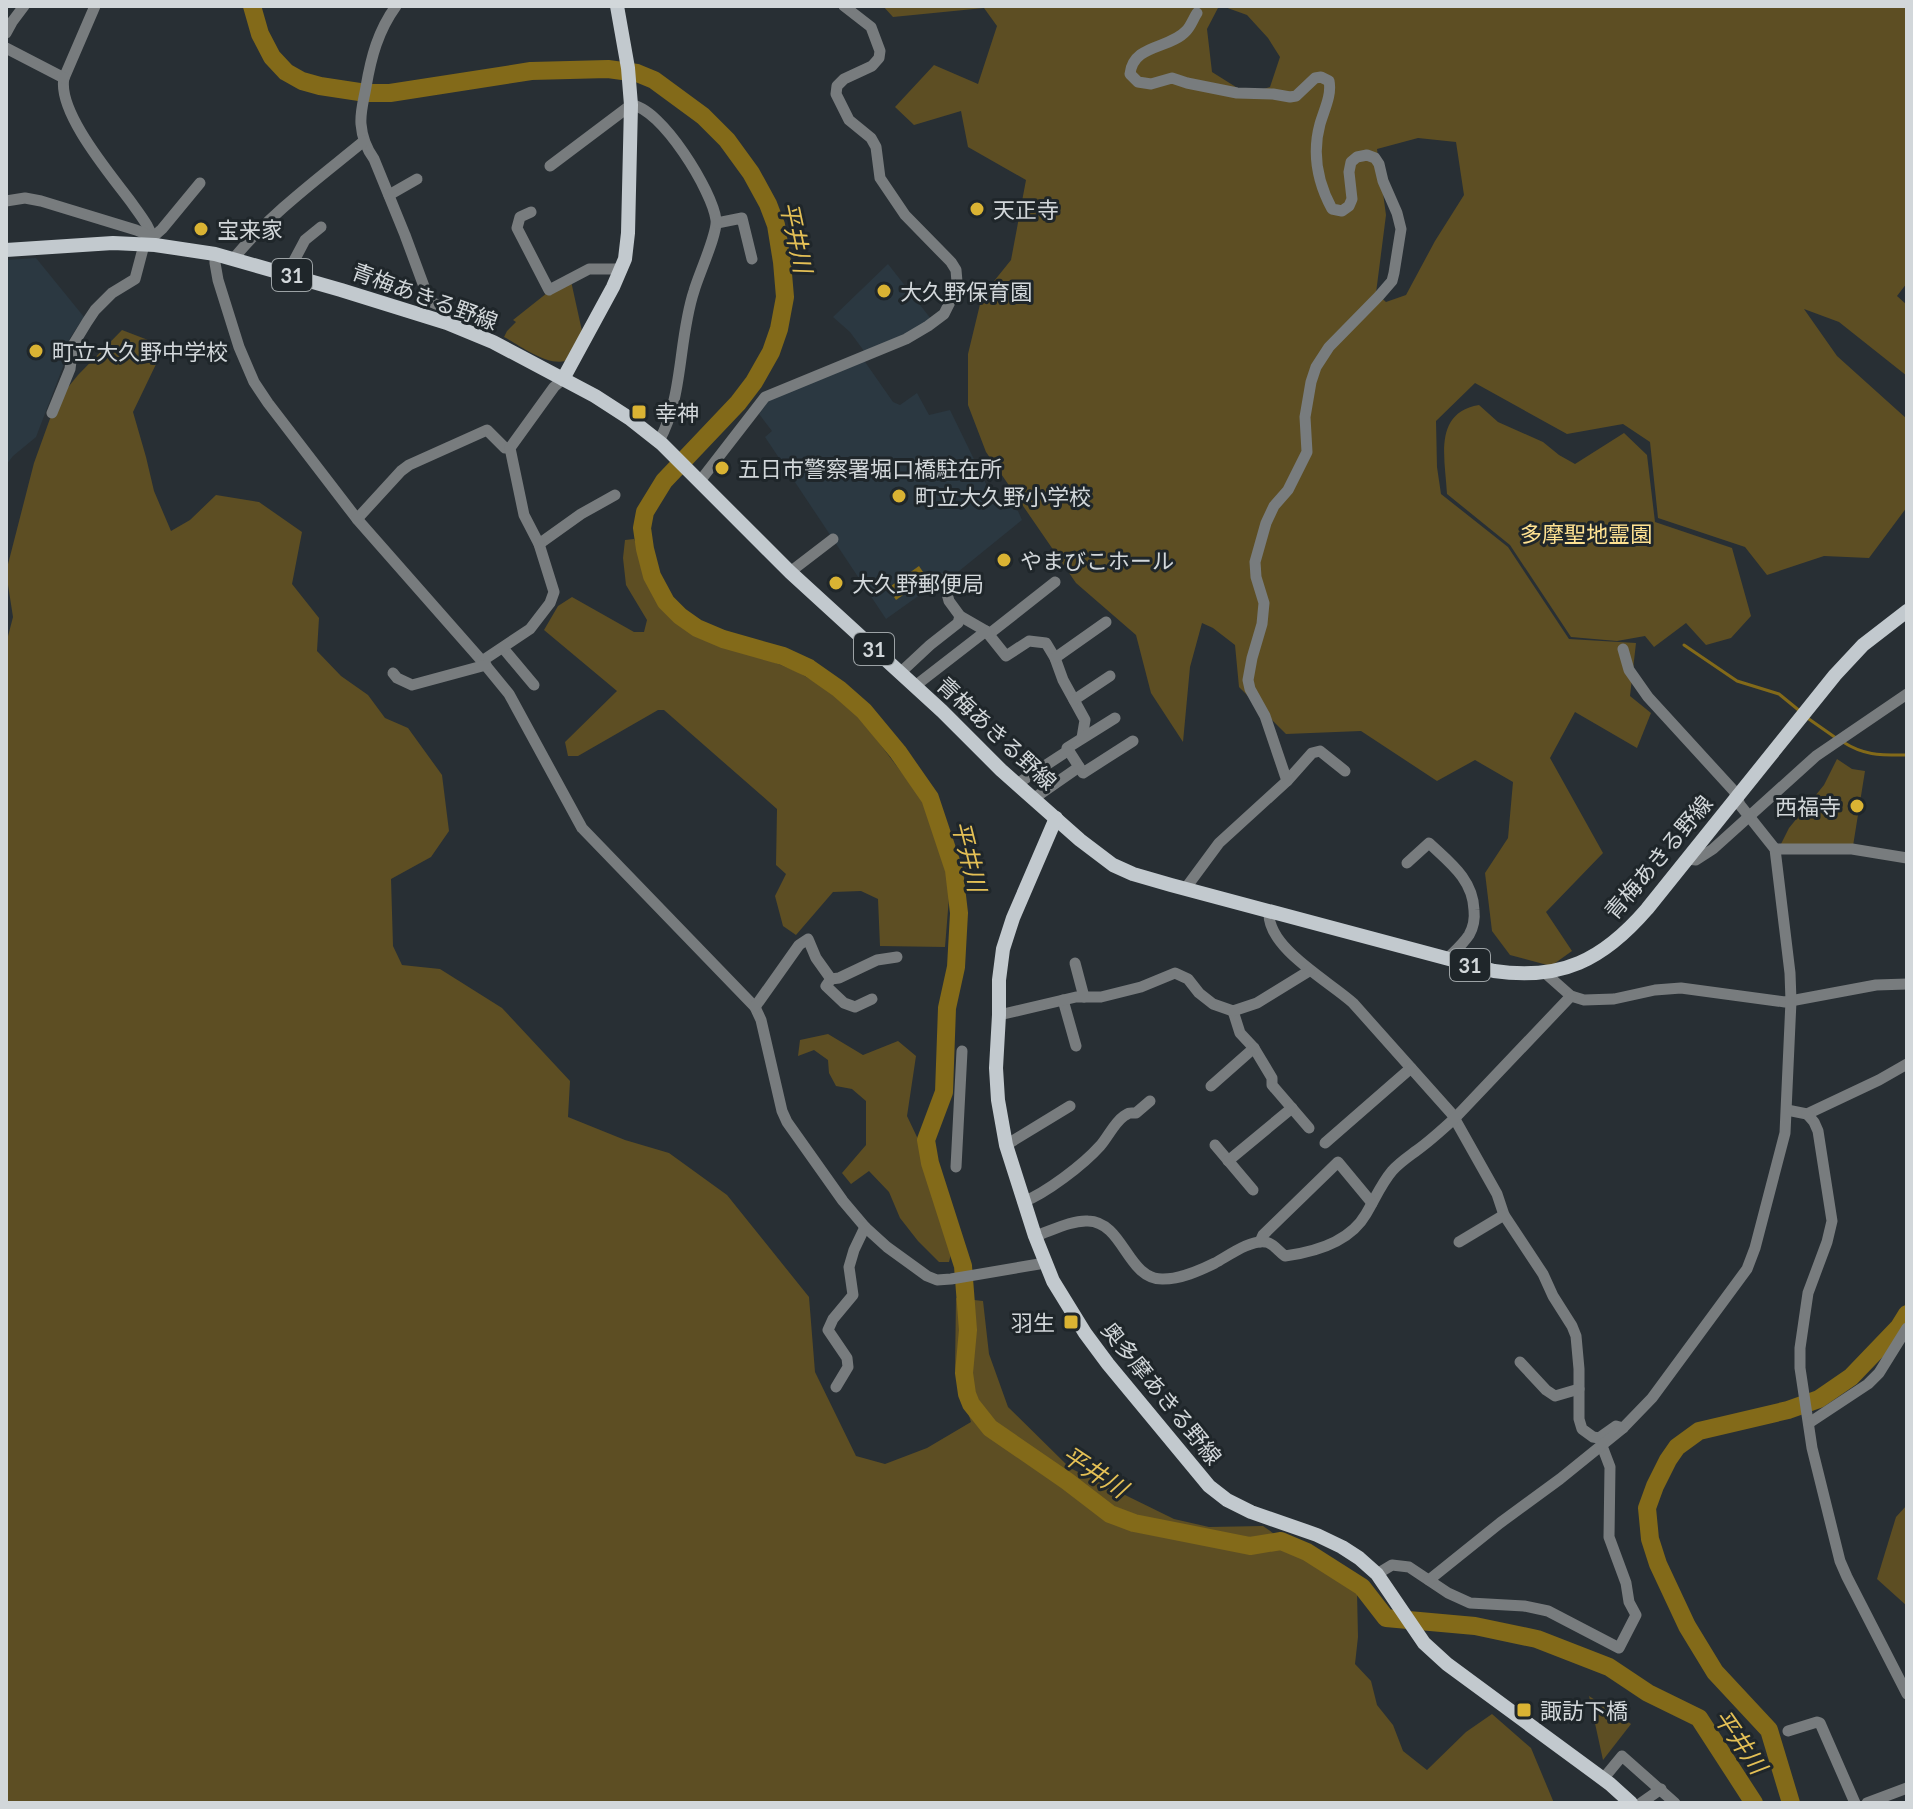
<svg xmlns="http://www.w3.org/2000/svg" width="1913" height="1809" font-family="Lato,'Noto Sans JP',sans-serif">
	<rect width="100%" height="100%" fill="#282f34"/>
	<g fill="#2b3841">
		<path d="M36,258L84,317L70,338L64,364L36,437L13,456L6,465V260Z"/>
		<path d="M888,264L931,319L908,333L864,351L850,332L833,317Z"/>
		<path d="M863,359L893,402L900,405L917,393L929,415L950,410L988,488L1000,503L1018,511L1022,520L948,580L945,577L886,619L765,437L772,431L759,414L771,397Z"/>
	</g>
	<g fill="#5d4e23" fill-rule="evenodd">
		<path d="M883,6H1219L1207,29L1212,72L1247,94L1270,87L1280,57L1268,38L1247,15L1222,6H1907V283L1897,296L1907,305V376L1839,322L1804,309L1837,356L1907,419V507L1869,558L1824,556L1767,575L1745,547L1658,518L1650,442L1623,424L1567,434L1475,383L1436,421L1437,467L1441,494L1508,547L1569,639L1636,643L1630,696L1651,713L1637,748L1575,712L1550,758L1603,853L1546,912L1572,951L1551,966L1510,955L1492,931L1485,873L1508,838L1513,782L1475,760L1437,781L1361,731L1286,734L1239,687L1235,645L1213,628L1202,623L1190,667L1183,742L1151,693L1136,635L1076,583L986,452L968,405V354L982,296L1011,260L1026,180L968,147L961,111L914,125L895,107L934,65L978,84L997,26L984,8L893,17ZM1418,138L1456,142L1464,195L1435,241L1406,295L1386,302L1376,293L1386,215L1377,149Z"/>
		<path d="M571,281L582,331L565,361C547,366 519,345 504,337L507,331L516,322L513,320L547,293Z"/>
		<path d="M122,330L148,340L158,360L133,412L146,457L154,491L171,531L190,520L216,495L259,502L302,532L292,584L319,618L317,651L341,676L368,695L385,718L408,728L442,775L449,831L431,857L391,879L393,946L402,965L440,969L502,1008L570,1081L568,1117L625,1140L669,1153L727,1195L809,1297L815,1372L856,1456L885,1464L927,1448L971,1422L955,1370L956,1298L983,1301L989,1354L1008,1407L1070,1468L1174,1519L1209,1527L1263,1526L1357,1592L1358,1637L1355,1664L1371,1681L1377,1705L1393,1725L1403,1751L1427,1770L1466,1732L1492,1714L1531,1748L1554,1803H6V644L13,617L6,572L34,463L56,402L78,375Z"/>
		<path d="M1479,405L1498,422L1543,442L1559,455L1575,464L1624,433L1647,455L1655,522L1732,548L1751,616L1731,638L1706,645L1686,623L1654,647L1645,636L1617,641L1571,637L1510,545L1447,494C1445,458 1433,413 1479,405Z"/>
		<path d="M634,539L657,598L709,636L798,672L848,702L924,802L950,885L945,947L880,946L878,899L861,891L833,892L796,935L783,926L775,896L786,874L776,865L777,809L664,710H658L578,756H568L565,742L617,691L544,630L558,606L572,597L634,632H644L647,620L626,585L623,558L625,540Z"/>
		<path d="M1837,759L1852,769L1865,771L1853,846L1781,844L1789,828L1824,785Z"/>
		<path d="M828,1034L863,1055L898,1041L916,1056L907,1116L926,1156L951,1254L949,1262H939L918,1241L900,1218L889,1192L869,1171L851,1184L842,1173L866,1145V1101L852,1089L836,1086L829,1073L828,1060L814,1050L798,1056L800,1040Z"/>
		<path d="M1907,1505V1606L1877,1579L1896,1517Z"/>
		<path d="M1589,1696L1631,1724L1603,1760Z"/>
	</g>
	<path fill="#836a19" d="M919,566L927,578L896,600L888,588Z"/>
	<g fill="none" stroke-linecap="round" stroke-linejoin="round">
		<g stroke="#836a19" stroke-width="3">
			<path d="M1684,645L1737,681L1779,694L1801,712"/>
			<path d="M1806,717L1836,738"/>
			<path d="M1843,742C1865,756 1881,755 1907,755"/>
		</g>
		<g stroke="#836a19" stroke-width="18">
			<path d="M252,6L260,34L272,57L286,72L302,81L320,86L366,93H390L531,71L608,69L637,73L654,80L703,116L727,140L751,173L768,204L776,225L782,262L785,297L779,329L771,352L754,382L738,403L664,481L645,512L642,528L645,549L652,576L666,602L680,616L697,628L723,639L783,656L809,668L839,689L864,711L898,752L930,798L954,870L959,913L956,967L947,1008L944,1092L926,1140L930,1163L963,1266L968,1330L964,1373L967,1394L971,1404L990,1428L1067,1481L1110,1514L1134,1523L1250,1546L1281,1541L1307,1552L1362,1587L1386,1618L1475,1626L1537,1639L1609,1667L1648,1693L1699,1718L1754,1803"/>
			<path d="M1791,1803L1769,1730L1715,1672L1687,1626L1658,1564L1650,1539L1647,1508L1655,1486L1668,1460L1677,1447L1699,1431L1788,1410L1819,1399L1851,1377L1899,1327L1907,1314"/>
		</g>
		<g stroke="#787c7e" stroke-width="11">
			<path d="M95,6L64,78C57,112 111,175 131,202C141,216 151,228 155,245"/>
			<path d="M396,6C378,31 371,57 366,87C364,99 360,112 361,124C362,137 366,148 374,159L405,235L429,300L431,302L443,307L447,323"/>
			<path d="M6,33L12,22L24,6"/>
			<path d="M6,48L64,78"/>
			<path d="M550,166L631,105C661,107 713,192 716,220C718,233 698,276 694,291C678,339 684,396 659,441"/>
			<path d="M389,195L417,179"/>
			<path d="M6,201L25,198L41,201L136,230L153,237L162,229L200,183"/>
			<path d="M531,212L520,217L517,228L549,290L589,269H622"/>
			<path d="M717,223L742,218L752,259"/>
			<path d="M215,254V263L218,280L239,347L254,382L268,403L357,519L482,661L509,694L582,828L755,1007L761,1020L782,1111L787,1122L843,1201L865,1227L887,1247L927,1276L937,1280L951,1279L1045,1263"/>
			<path d="M234,258C271,213 319,178 364,141"/>
			<path d="M287,274L305,240L321,227"/>
			<path d="M52,413L70,369L73,345L87,322L95,310L112,293L135,279L144,245"/>
			<path d="M700,481L765,397L906,339L928,326L944,314L955,292L957,282L956,270L951,262L905,215L880,178L876,147L871,138L849,120L836,94L837,86L844,79L872,66L879,58L880,51L871,27L844,6"/>
			<path d="M357,519L401,471L409,465L487,430L505,448H510"/>
			<path d="M539,544L581,514L615,495"/>
			<path d="M790,572L833,539"/>
			<path d="M943,579L949,601L960,616L986,631L1006,656L1029,641L1046,643L1055,658L1063,680L1085,720L1082,738"/>
			<path d="M989,634L1055,582"/>
			<path d="M503,648L534,685"/>
			<path d="M1055,658L1106,622"/>
			<path d="M482,661L530,629L550,603L554,592L539,544L524,515L510,448L554,387L563,379"/>
			<path d="M393,673L397,678L412,685L486,665"/>
			<path d="M900,673L930,645L958,623L960,616"/>
			<path d="M915,686L986,631"/>
			<path d="M1074,700L1110,676"/>
			<path d="M1115,718L1067,748L1083,773L1133,741"/>
			<path d="M1287,781L1312,753L1320,751L1345,771"/>
			<path d="M1017,784L1069,750"/>
			<path d="M1033,799L1079,767"/>
			<path d="M1775,849H1852L1907,858"/>
			<path d="M1687,859L1696,860L1713,849L1816,756L1907,694"/>
			<path d="M1407,863L1429,843C1449,862 1473,879 1474,910C1475,919 1473,928 1469,935C1463,944 1454,952 1447,959"/>
			<path d="M1185,889L1219,843L1287,781L1265,716L1250,689L1248,680L1252,658L1262,624L1264,603L1256,577L1255,562L1266,523L1274,506L1288,490L1307,452L1305,417L1311,382L1316,367L1329,347L1379,296L1392,281L1394,273L1401,229L1397,213L1383,181L1379,164L1375,158L1367,155L1357,157L1351,162L1349,172L1352,199L1349,206L1342,211L1332,209C1318,183 1312,153 1320,124C1324,110 1332,95 1329,81L1321,77L1315,78L1296,96L1290,97L1273,94L1237,93L1187,83L1172,78L1151,84L1138,82L1130,74C1133,44 1170,49 1186,31C1191,26 1193,19 1197,13"/>
			<path d="M1269,912C1267,948 1329,981 1353,1003L1452,1114L1497,1194L1504,1215L1543,1274L1553,1296L1572,1326L1576,1336L1579,1369V1419L1582,1429L1593,1437L1599,1438L1616,1426L1623,1428"/>
			<path d="M1075,963L1084,997"/>
			<path d="M1545,973L1571,996L1584,1000L1614,999L1655,990L1681,988L1785,1002L1876,985L1907,984"/>
			<path d="M872,999L855,1007L844,1003L826,986L831,979L839,978L877,960L897,957"/>
			<path d="M1063,1000L1076,1046"/>
			<path d="M755,1007L799,945L808,939L816,958L831,979"/>
			<path d="M1233,1011L1240,1033L1254,1048L1272,1078V1085L1309,1128"/>
			<path d="M999,1015L1076,997H1101L1141,987L1175,973L1188,979L1199,993L1213,1004L1233,1011L1257,1003L1309,971"/>
			<path d="M1211,1086L1254,1048"/>
			<path d="M1787,1110L1807,1114L1879,1080L1907,1064"/>
			<path d="M1807,1114L1814,1122L1818,1131L1832,1221L1827,1242L1808,1293L1800,1348V1368L1812,1448L1840,1561L1847,1577L1907,1694"/>
			<path d="M1325,1143L1411,1068"/>
			<path d="M1006,1145L1070,1106"/>
			<path d="M1215,1145L1253,1190"/>
			<path d="M1228,1161L1292,1108"/>
			<path d="M956,1167L962,1051"/>
			<path d="M1023,1202C1046,1193 1083,1165 1100,1146C1108,1137 1114,1123 1124,1116C1130,1112 1129,1113 1136,1113L1150,1101"/>
			<path d="M1035,1236C1051,1231 1071,1220 1088,1221C1124,1222 1127,1280 1163,1279C1181,1279 1199,1271 1215,1263C1228,1256 1251,1239 1266,1242C1274,1244 1278,1251 1285,1256C1315,1252 1350,1242 1366,1214C1375,1199 1381,1184 1392,1171C1399,1163 1408,1157 1416,1151C1430,1141 1442,1130 1455,1118L1571,996"/>
			<path d="M1260,1242L1263,1235L1338,1162L1372,1203"/>
			<path d="M1459,1242L1504,1215"/>
			<path d="M1520,1362L1546,1390L1555,1396L1579,1389"/>
			<path d="M836,1387L848,1367L847,1358L828,1330L833,1319L853,1295L849,1267L854,1250L865,1227"/>
			<path d="M1809,1423L1868,1384L1879,1373L1907,1328"/>
			<path d="M1377,1574L1392,1565L1409,1567L1448,1593L1470,1603L1524,1606L1548,1611L1619,1648L1636,1615L1629,1602L1626,1583L1609,1537L1610,1467L1602,1446"/>
			<path d="M1429,1580L1500,1523L1560,1479L1623,1428L1652,1398L1747,1269L1755,1248L1785,1133L1791,1001L1790,973L1775,849L1740,805L1734,791L1648,697L1629,670L1623,649"/>
			<path d="M1788,1731L1817,1722L1820,1723L1855,1803"/>
			<path d="M1603,1779L1622,1756L1675,1803"/>
			<path d="M1641,1803L1661,1789"/>
			<path d="M1867,1803L1907,1788"/>
		</g>
		<g stroke="#c2c9ce" stroke-width="14">
			<path d="M6,250L113,243L155,245L215,254L341,290L447,323L493,342L595,396L629,418L662,444L790,572L942,711L1001,770L1080,840L1113,865L1133,874L1171,885L1494,971C1561,981 1603,960 1647,909L1835,675L1863,645L1907,611"/>
			<path d="M563,379L613,287L625,259L628,233L631,105L628,68L617,6"/>
			<path d="M1056,818L1013,918L1003,949L999,980V1015L996,1068L998,1100L1006,1145L1035,1236L1053,1281L1085,1333L1108,1364L1209,1486L1227,1500L1251,1512L1317,1535L1342,1547L1359,1558L1377,1574L1424,1643L1447,1664L1610,1784L1631,1803"/>
		</g>
	</g>
	<g fill="#dab333" stroke="#1f262a" stroke-width="3">
		<circle cx="977" cy="209" r="8"/>
		<circle cx="201" cy="229" r="8"/>
		<circle cx="884" cy="291" r="8"/>
		<circle cx="36" cy="351" r="8"/>
		<rect x="631" y="404" width="16" height="16" rx="4"/>
		<circle cx="722" cy="468" r="8"/>
		<circle cx="899" cy="496" r="8"/>
		<circle cx="1004" cy="560" r="8"/>
		<circle cx="836" cy="583" r="8"/>
		<circle cx="1857" cy="806" r="8"/>
		<rect x="1063" y="1314" width="16" height="16" rx="4"/>
		<rect x="1516" y="1702" width="16" height="16" rx="4"/>
	</g>
	<g text-anchor="middle" dominant-baseline="central" stroke-width="6" stroke-linejoin="round" paint-order="stroke">
		<g fill="#1f262a" stroke="#9ca2a5" stroke-width="2">
			<rect x="272" y="259" width="40" height="32" rx="6"/>
			<rect x="854" y="633" width="40" height="32" rx="6"/>
			<rect x="1450" y="949" width="40" height="32" rx="6"/>
		</g>
		<g font-size="20" font-weight="bold" fill="#d2d7da">
			<text x="292" y="275">31</text>
			<text x="874" y="649">31</text>
			<text x="1470" y="965">31</text>
		</g>
		<g font-size="22" fill="#d2d7da" stroke="#1f262a" text-anchor="start">
			<text x="993" y="209">天正寺</text>
			<text x="217" y="229">宝来家</text>
			<text x="900" y="291">大久野保育園</text>
			<text x="52" y="351">町立大久野中学校</text>
			<text x="655" y="412">幸神</text>
			<text x="738" y="468">五日市警察署堀口橋駐在所</text>
			<text x="915" y="496">町立大久野小学校</text>
			<text x="1020" y="560">やまびこホール</text>
			<text x="852" y="583">大久野郵便局</text>
			<text x="1841" y="806" text-anchor="end">西福寺</text>
			<text x="1055" y="1322" text-anchor="end">羽生</text>
			<text x="1540" y="1710">諏訪下橋</text>
		</g>
		<g font-size="22" fill="#d2d7da" stroke="#1f262a">
			<text transform="translate(425 296) rotate(20)">青梅あきる野線</text>
			<text transform="translate(997 733) rotate(43)">青梅あきる野線</text>
			<text transform="translate(1658 857) rotate(-50)">青梅あきる野線</text>
			<text transform="translate(1162 1393) rotate(51)">奥多摩あきる野線</text>
		</g>
		<g font-size="22" fill="#ffe292" stroke="#1f262a">
			<text x="1586" y="533">多摩聖地霊園</text>
		</g>
		<g font-size="24" font-style="italic" fill="#e4c056" stroke="#1f262a">
			<text transform="translate(797 237) rotate(78)">平井川</text>
			<text transform="translate(970 856) rotate(76)">平井川</text>
			<text transform="translate(1095 1471) rotate(33)">平井川</text>
			<text transform="translate(1741 1741) rotate(55)">平井川</text>
		</g>
	</g>
	<rect width="1913" height="1809" fill="none" stroke="#d2d7da" stroke-width="16"/>
</svg>
